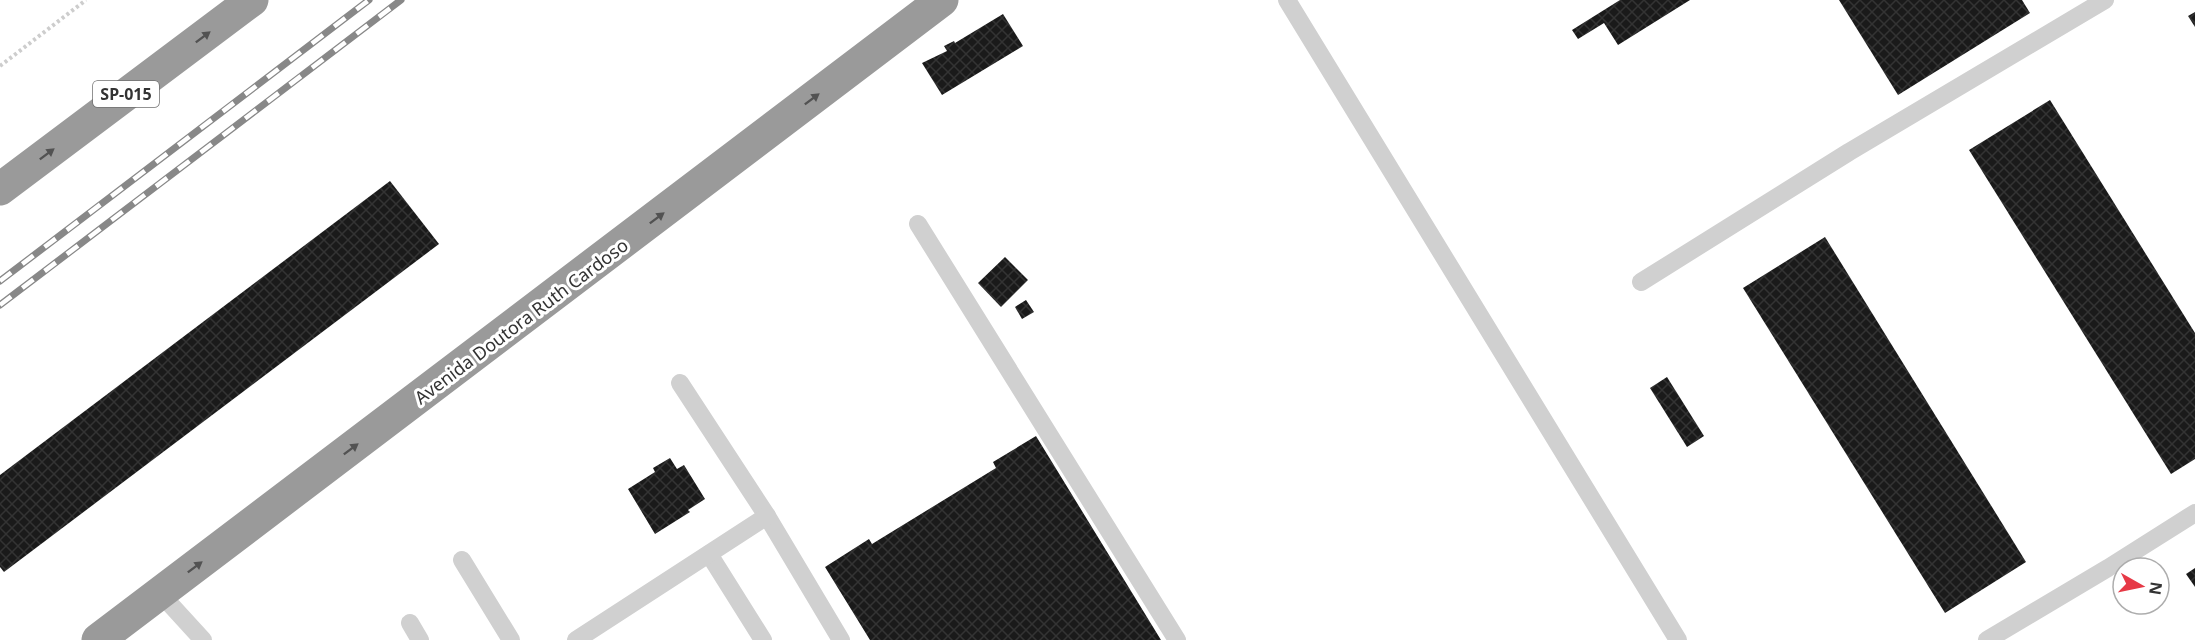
<svg xmlns="http://www.w3.org/2000/svg" width="2195" height="640" font-family="'Noto Sans',sans-serif">
	<defs>
		<pattern id="building-cross-hatch" width="8" height="8" patternUnits="userSpaceOnUse" patternTransform="scale(1.5)"><rect width="8" height="8" fill="#1a1a1a"/><path d="M0 0l8 8M0 8l8-8" fill="none" stroke="#333"/></pattern>
	</defs>
	<rect width="100%" height="100%" fill="#fff"/>
	<g fill="url(#building-cross-hatch)">
		<path d="M1620,0H1690L1618,45L1604,23L1578,39L1572,30Z"/>
		<path d="M1839,0H2022L2030,13L1898,95Z"/>
		<path d="M2195,12V27L2188,16Z"/>
		<path d="M1003,14L1023,46L942,95L922,63L947,51L944,46L954,41L955,43Z"/>
		<path d="M2050,100L2195,333V459L2171,474L1969,150Z"/>
		<path d="M390,181L439,244L4,572L0,567V475Z"/>
		<path d="M1825,237L2026,562L1945,613L1743,288Z"/>
		<path d="M1005,257L1028,280L1001,307L978,283Z"/>
		<path d="M1026,300L1034,312L1022,319L1015,307Z"/>
		<path d="M1667,377L1704,436L1687,447L1650,388Z"/>
		<path d="M1036,436L1161,640H870L825,567L869,539L872,544L996,468L993,462Z"/>
		<path d="M670,458L677,469L684,465L705,499L688,510L690,512L655,534L628,489L655,472L653,468Z"/>
		<path d="M2195,568V587L2186,574Z"/>
	</g>
	<g fill="none" stroke-linecap="round" stroke-linejoin="round">
		<path stroke="#cdcdcd" stroke-width="4" stroke-dasharray="3 3" stroke-linecap="butt" d="M0,66L86,0"/>
		<g stroke="#d0d0d0" stroke-width="18">
			<path d="M1287,0L1678,640"/>
			<path d="M918,224L1177,640"/>
			<path d="M1641,282L1849,152L2105,0"/>
			<path d="M680,383L767,516L841,640"/>
			<path d="M709,554L763,640"/>
			<path d="M462,560L511,640"/>
			<path d="M160,593L203,640"/>
			<path d="M410,623L420,640"/>
			<path d="M576,640L767,516"/>
			<path d="M1987,640L2108,568L2195,513"/>
		</g>
		<g stroke="#9a9a9a" stroke-width="33">
			<path d="M0,189L252,0"/>
			<path d="M98,640L942,0"/>
		</g>
		<g stroke="#888" stroke-width="7">
			<g id="rail">
				<path d="M0,281L369,0"/>
				<path d="M0,305L401,0"/>
			</g>
		</g>
		<use href="#rail" stroke="#fff" stroke-width="4.5" stroke-dasharray="14" stroke-linecap="butt"/>
	</g>
	<defs><path id="oneway-solid" d="M-6-.8H1V-3.2L6.5 0L1 3.2V.8H-6Z" transform="scale(1.5)"/></defs>
	<g fill="#525252">
		<use href="#oneway-solid" transform="translate(203 37) rotate(-37)"/>
		<use href="#oneway-solid" transform="translate(812 99) rotate(-37)"/>
		<use href="#oneway-solid" transform="translate(47 154) rotate(-37)"/>
		<use href="#oneway-solid" transform="translate(657 218) rotate(-37)"/>
		<use href="#oneway-solid" transform="translate(351 449) rotate(-37)"/>
		<use href="#oneway-solid" transform="translate(195 567) rotate(-37)"/>
	</g>
	<g text-anchor="middle" dominant-baseline="central" stroke-width="6" stroke-linejoin="round" paint-order="stroke">
		<rect fill="#fff" stroke="#707070" stroke-width="1.5" x="93" y="81" width="66" height="26" rx="4.5"/>
		<g font-size="16" font-weight="bold" fill="#333">
			<text x="126" y="94">SP-015</text>
		</g>
		<g font-size="18" fill="#333" stroke="#fff">
			<text transform="translate(521 321) rotate(-37)">Avenida Doutora Ruth Cardoso</text>
		</g>
	</g>
	<g transform="translate(2141 586) rotate(99)"><circle r="28" fill="#ffffff" stroke="#adadad" stroke-width="1.5"/>
	<path d="M0-4.5L10 22L0 15L-10 22Z" fill="#e63946"/>
	<text y="-9" font-size="16" font-weight="bold" text-anchor="middle" fill="#333333">N</text>
	</g>
</svg>
